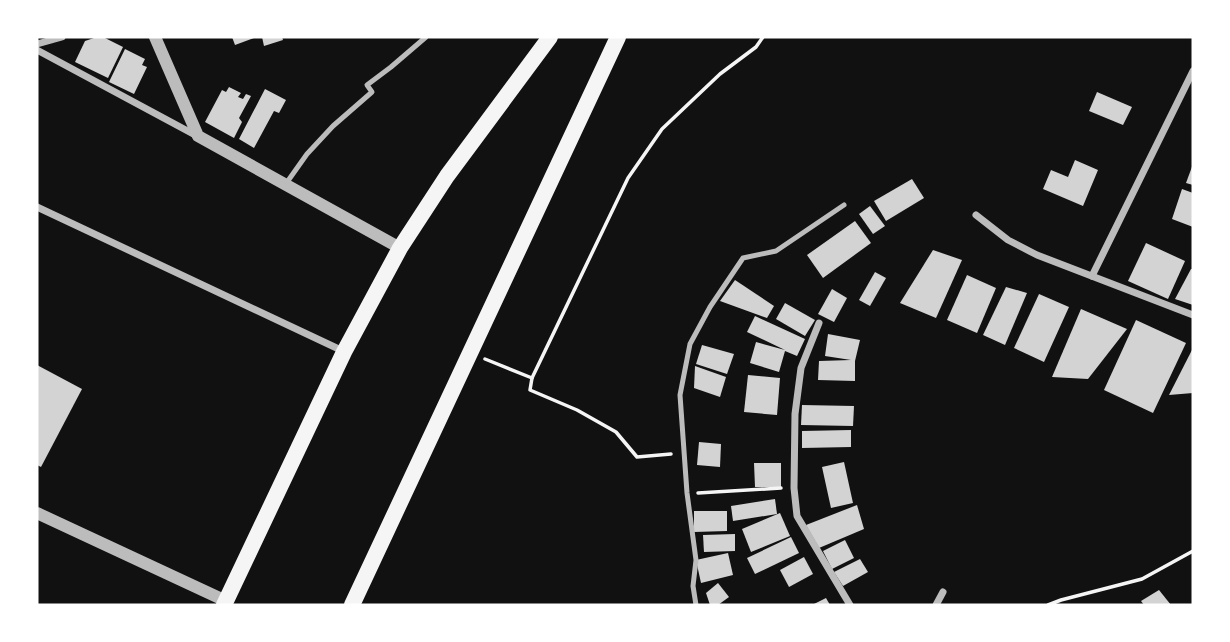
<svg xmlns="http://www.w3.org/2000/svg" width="1230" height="642" font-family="'PT Sans Narrow',sans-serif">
	<rect width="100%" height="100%" fill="#111"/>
	<g fill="#d3d3d3">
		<path d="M97,37H103L123,47L108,78L75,62L85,41Z"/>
		<path d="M232,37H257L235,45Z"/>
		<path d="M262,37H282L283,40L264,46Z"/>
		<path d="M125,49L145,59L142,65L147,67L134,94L109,82Z"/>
		<path d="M229,87L241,93L238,97L243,99L246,94L251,96L239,118L242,122L234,138L205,122L222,90L226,92Z"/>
		<path d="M265,89L286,100L279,113L274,111L254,148L239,139Z"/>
		<path d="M1097,92L1132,107L1123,125L1089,111Z"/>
		<path d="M1075,160L1098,170L1083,206L1043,189L1051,170L1068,177Z"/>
		<path d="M1193,164V185L1186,183Z"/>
		<path d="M912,179L924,198L886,221L874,201Z"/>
		<path d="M1182,189L1193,193V227L1172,219Z"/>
		<path d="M870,206L885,226L873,234L859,214Z"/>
		<path d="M855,221L871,243L823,278L807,255Z"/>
		<path d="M1146,243L1185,261L1168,299L1128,281Z"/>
		<path d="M933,250L962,260L936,318L900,303Z"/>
		<path d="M1191,269H1193V305L1175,299Z"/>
		<path d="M875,272L886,278L870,306L859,300Z"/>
		<path d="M967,275L996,288L977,333L947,320Z"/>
		<path d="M735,280L774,306L767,318L720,301Z"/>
		<path d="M1006,287L1027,293L1005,345L983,335Z"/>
		<path d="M832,289L847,298L834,322L818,314Z"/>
		<path d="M1039,294L1069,307L1044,362L1014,348Z"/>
		<path d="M785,303L815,320L805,336L776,319Z"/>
		<path d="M1081,309L1127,329L1088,379L1052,377Z"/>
		<path d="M755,316L805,339L797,356L785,351L779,372L750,363L756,342L785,350L747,332Z"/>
		<path d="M1136,320L1186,343L1153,413L1104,390Z"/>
		<path d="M828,334L860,340L855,361V381L818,380L819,361L851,360L825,356Z"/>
		<path d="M702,345L734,354L727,374L696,364Z"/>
		<path d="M1193,348V393L1169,395Z"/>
		<path d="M37,365L82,389L41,467L37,465Z"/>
		<path d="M695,366L726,377L720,397L694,388Z"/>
		<path d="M748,375L780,378L777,415L744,412Z"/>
		<path d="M802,405L854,406L853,426L801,425Z"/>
		<path d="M851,430V447L802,448V431Z"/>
		<path d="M699,442L721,444L720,467L697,465Z"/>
		<path d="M844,462L853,503L831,508L822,467Z"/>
		<path d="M754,463H781V487H755Z"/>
		<path d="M775,499L777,514L733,521L731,506Z"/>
		<path d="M857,505L864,529L819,548L806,525Z"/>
		<path d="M694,511H727V531L694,532Z"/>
		<path d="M780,513L790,536L751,552L742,529Z"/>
		<path d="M735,534V551L704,552L703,535Z"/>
		<path d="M791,537L799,553L755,574L747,558Z"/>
		<path d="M845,540L854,558L832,569L823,551Z"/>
		<path d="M728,553L733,575L701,583L696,560Z"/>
		<path d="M804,557L813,574L789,587L780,570Z"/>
		<path d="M860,559L868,572L843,586L834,572Z"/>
		<path d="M718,583L729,597L718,605H710L706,593Z"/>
		<path d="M1159,590L1171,605H1144L1141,601Z"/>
		<path d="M826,598L830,605H812Z"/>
	</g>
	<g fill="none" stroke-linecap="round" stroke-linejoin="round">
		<g stroke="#f5f5f5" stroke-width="3.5">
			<path d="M485,359L532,378"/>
			<path d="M671,454L637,457L616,432L577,410L530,390L532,378L628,178L662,129L720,74L756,47L763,37"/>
			<path d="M698,493L781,488"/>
			<path d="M1048,605L1061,600L1142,579L1193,551"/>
		</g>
		<g stroke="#bcbcbc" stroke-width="5">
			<path d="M285,185L307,154L333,126L372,92L367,85L391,67L426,37"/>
			<path d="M696,605L693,586L696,560L687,493L680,395L690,344L710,307L743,258L776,251L844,205"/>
		</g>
		<g stroke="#bcbcbc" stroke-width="7">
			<path d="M37,44L62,37"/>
			<path d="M37,50L197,136"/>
			<path d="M37,207L343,351"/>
			<path d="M976,215L1008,240L1037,255L1193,315"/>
			<path d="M1092,276L1193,71"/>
			<path d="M819,323L801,368L795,414L794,488L797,516L850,605"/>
			<path d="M936,605L943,592"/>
		</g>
		<g stroke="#bcbcbc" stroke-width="12">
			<path d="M155,37L198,136L400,248"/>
			<path d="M37,513L226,601"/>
		</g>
		<g stroke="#f5f5f5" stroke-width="16">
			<path d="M224,605L344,352L400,248L447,176L550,37"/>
			<path d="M352,605L618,37"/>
		</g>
	</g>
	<rect width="1230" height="642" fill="none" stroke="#ffffff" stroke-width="77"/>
</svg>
